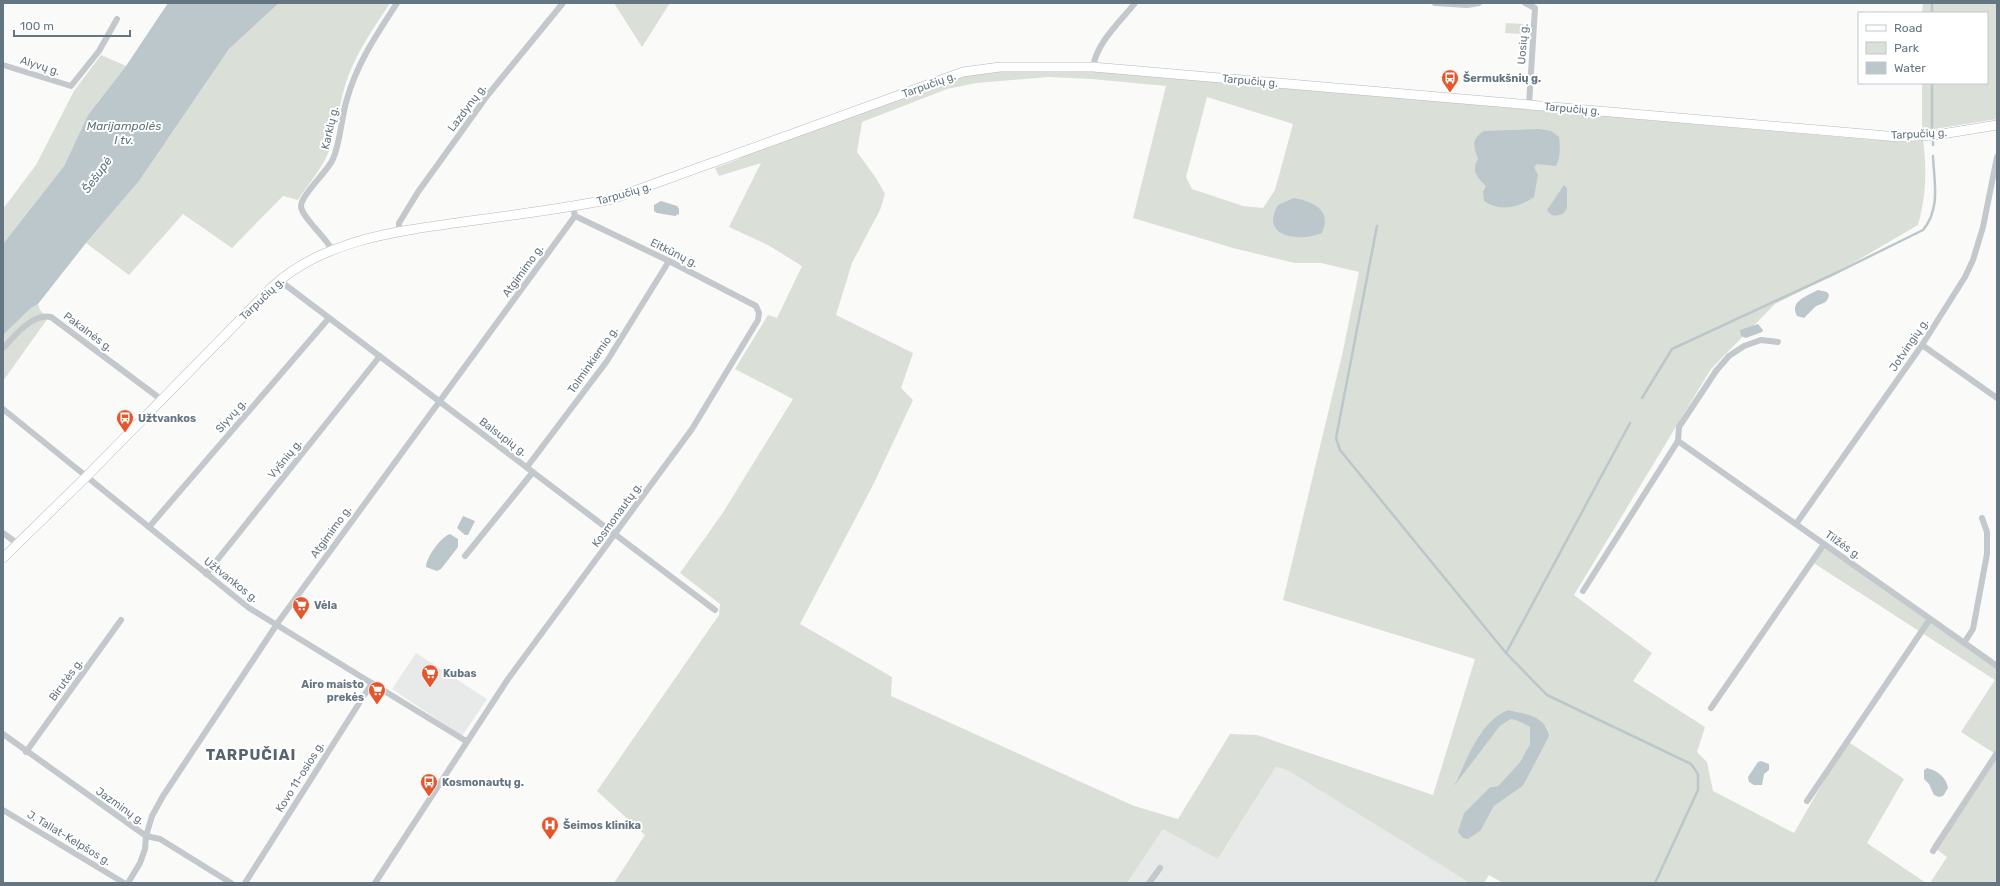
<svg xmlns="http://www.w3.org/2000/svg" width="2000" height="886" font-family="Rubik,sans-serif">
	<rect width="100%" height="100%" fill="#fafaf8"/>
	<g fill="#e8e9e9">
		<path d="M416,653L487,699L462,736L392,689Z"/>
		<path d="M1276,767L1287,770L1470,883H1127L1163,829L1219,858Z"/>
	</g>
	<g fill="#dadfd7" fill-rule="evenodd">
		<path d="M279,3H390C375,26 359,49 349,74C339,99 338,126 329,151C322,169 308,184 298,200L283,196L232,248L183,214L129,275L86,243L139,181L229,49Z"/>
		<path d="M614,3H670L642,47Z"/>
		<path d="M1923,3H1997V119L1922,131V83H1987V13H1922Z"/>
		<path d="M1506,23L1523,24V34L1505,33Z"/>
		<path d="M101,55L126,66L88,115L64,166L3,244V209L36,165L74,91Z"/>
		<path d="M1015,70L1092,71L1874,140H1923C1927,169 1926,197 1918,225L1829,277L1775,304L1711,369L1574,595L1652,653L1633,681L1705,727L1697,752L1707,762L1713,791L1794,833L1847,741L1904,779L1867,843L1926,883H1503L1489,875L1484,883H1470L1287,770L1276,767L1218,859L1163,829L1127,883H614L645,835L597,791L719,615L720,604L680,573L722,514L793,399L735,369L768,315L777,318L802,266L768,245L729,227L761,163L719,176L715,168L739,159L741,157L952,80L979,73ZM1048,77L1092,79L1166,86L1133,218L1233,248L1295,263H1321L1359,272L1343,351L1283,600L1475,659L1433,795L1257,735L1230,734L1178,819L1134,806L891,696L892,677L800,624L873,485L913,400L901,388L913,353L836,315L852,263L880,210L885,194L876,178L857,152L862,122L947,89L976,83ZM1207,97L1293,124L1275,190L1263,208L1243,206L1192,189L1186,177ZM1509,710C1525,714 1537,716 1548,729L1523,786L1494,806L1481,830L1464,813L1490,787L1498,786L1520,762L1530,744V727L1518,721L1511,719L1500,726L1455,783L1481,733Z"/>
		<path d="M38,304L40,310L48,318L3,381V335L31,308Z"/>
		<path d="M1824,544L1997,666V883H1930L1947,857L1932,846L1994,753L1961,732L1995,680L1812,562Z"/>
	</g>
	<g fill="#bbc7cb">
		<path d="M168,3H279L229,49L139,181L86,243L38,304L31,308L3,335V244L64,166L88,115L126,66Z"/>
		<path d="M1538,129L1551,131L1559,137C1560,147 1561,156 1556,166L1537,164L1534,167L1538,175L1534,197C1518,208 1501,212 1484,201L1483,192L1486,186C1477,178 1471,170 1478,159C1474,146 1470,140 1484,131Z"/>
		<path d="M1564,185L1567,188V208L1563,214C1556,216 1551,217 1547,210Z"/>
		<path d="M1294,198C1314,202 1332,210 1322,233C1300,242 1259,238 1278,205Z"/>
		<path d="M661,201L677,206L679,209V214L675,216L657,213L654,211V205Z"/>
		<path d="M1818,290L1827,292L1829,295C1827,306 1819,302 1813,309C1810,312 1807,315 1804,318L1797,316C1789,301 1807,296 1818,290Z"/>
		<path d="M1758,324L1763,330L1762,332L1746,338L1741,336L1740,330Z"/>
		<path d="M463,516L475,521L468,535H465L457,528Z"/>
		<path d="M450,534L458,539V547L441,569L437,571L426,567C426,557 441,537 450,534Z"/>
		<path d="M1509,710C1525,714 1546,716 1549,736L1523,786L1494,806L1481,830L1468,839L1463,838L1458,832L1464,813L1490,787L1498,786L1520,762L1530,744V727L1518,721L1511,719L1500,726L1454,786C1467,760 1480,720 1509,710Z"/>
		<path d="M1761,761L1769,764V770L1764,774L1762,785H1754L1749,782L1748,777L1758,762Z"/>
		<path d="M1927,768C1938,771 1946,777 1948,788L1943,796L1939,797L1934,795L1929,784L1924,779V770Z"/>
	</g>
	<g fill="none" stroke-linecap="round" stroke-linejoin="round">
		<g stroke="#bbc7cb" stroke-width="2.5">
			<path d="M1932,3V13"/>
			<path d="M1932,83V127"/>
			<path d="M1933,145V141"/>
			<path d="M1377,226L1336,438L1340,450L1506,653L1547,695L1691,764L1698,774V790L1655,883"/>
			<path d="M1642,398L1672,349L1836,273L1923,230C1941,208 1934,182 1933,156"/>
			<path d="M1506,653L1630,423"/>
		</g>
		<g stroke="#b3babf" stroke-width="10">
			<path id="secondary" d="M3,558L87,476L272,287C326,237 407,230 477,220C522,214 567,208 612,199L963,72L1000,67H1093L1899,137L1936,135L1997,125"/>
		</g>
		<g stroke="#c3c8cc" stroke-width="6">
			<path d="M1435,3L1467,5L1479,3"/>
			<path d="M1525,3L1535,8L1529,105"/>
			<path d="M3,65L71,86L99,51L117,19"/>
			<path d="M1093,67C1097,42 1120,22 1135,3"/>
			<path d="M399,232V223L418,192L487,96L563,3"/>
			<path d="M332,250C327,238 301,217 301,206C301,195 328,171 333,159C341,140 341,118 347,99C357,63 377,34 397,3"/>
			<path d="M279,280L715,610"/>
			<path d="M1922,345L1997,398"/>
			<path d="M3,348C15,336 32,313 51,317L162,400"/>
			<path d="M3,409L249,608L466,741"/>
			<path d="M1678,441L1997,666"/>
			<path d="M527,467L607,361L669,261"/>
			<path d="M1796,524L1922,345L1965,277L1973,260L1983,227L1997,157"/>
			<path d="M149,527L329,318"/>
			<path d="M3,533L18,544"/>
			<path d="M465,556L533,472"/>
			<path d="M206,574L380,356"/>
			<path d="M1583,591L1678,441L1679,427L1716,371L1729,356L1744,346L1761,340L1778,342"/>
			<path d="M1964,643L1973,629L1987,554V532L1982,518"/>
			<path d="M1711,708L1824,544"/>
			<path d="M3,734L146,836L160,839L231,883"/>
			<path d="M26,752L121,620"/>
			<path d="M1807,801L1930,619"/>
			<path d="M3,810L124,883"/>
			<path d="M1933,851L1997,753"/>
			<path d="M128,883L140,863L145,849L146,836L152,816L163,796L279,621L575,216L573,207"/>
			<path d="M245,883L372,683"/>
			<path d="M375,883L508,679L692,429L758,320L759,313L756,306L669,261L575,216"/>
			<path d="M1149,883L1160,868"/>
		</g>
		<use href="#secondary" stroke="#fff" stroke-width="9"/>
	</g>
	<defs>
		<g id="bus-pin" transform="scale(0.9)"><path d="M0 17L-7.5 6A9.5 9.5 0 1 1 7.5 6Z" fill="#e4572e" stroke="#fff"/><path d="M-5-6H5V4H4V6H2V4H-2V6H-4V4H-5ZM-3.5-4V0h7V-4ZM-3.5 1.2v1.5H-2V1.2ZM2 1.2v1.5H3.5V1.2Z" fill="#fff"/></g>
		<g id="supermarket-pin" transform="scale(0.9)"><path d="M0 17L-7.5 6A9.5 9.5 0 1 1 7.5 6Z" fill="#e4572e" stroke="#fff"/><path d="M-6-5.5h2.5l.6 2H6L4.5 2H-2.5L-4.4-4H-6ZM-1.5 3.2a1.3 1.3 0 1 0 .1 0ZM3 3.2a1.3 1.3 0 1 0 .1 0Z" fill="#fff"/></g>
		<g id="hospital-pin" transform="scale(0.9)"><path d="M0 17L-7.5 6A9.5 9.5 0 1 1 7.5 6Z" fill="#e4572e" stroke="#fff"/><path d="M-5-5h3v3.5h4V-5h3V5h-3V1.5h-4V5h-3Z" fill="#fff"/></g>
	</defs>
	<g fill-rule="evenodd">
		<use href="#bus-pin" x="1450" y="78"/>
		<use href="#bus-pin" x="125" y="418"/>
		<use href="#supermarket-pin" x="301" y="605"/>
		<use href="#supermarket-pin" x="430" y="673"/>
		<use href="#supermarket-pin" x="377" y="690"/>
		<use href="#bus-pin" x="429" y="782"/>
		<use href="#hospital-pin" x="550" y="825"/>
	</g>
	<g text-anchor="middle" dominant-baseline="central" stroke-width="4" stroke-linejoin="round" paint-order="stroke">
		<g font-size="11" fill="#657683" stroke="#fff">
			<text transform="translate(1523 44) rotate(-86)">Uosių g.</text>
			<text transform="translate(40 66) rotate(17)">Alyvų g.</text>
			<text transform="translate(1250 81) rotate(5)">Tarpučių g.</text>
			<text transform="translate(929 85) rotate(-20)">Tarpučių g.</text>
			<text transform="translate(467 108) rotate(-53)">Lazdynų g.</text>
			<text transform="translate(1572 109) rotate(5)">Tarpučių g.</text>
			<text transform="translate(330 128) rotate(-77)">Karklų g.</text>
			<text transform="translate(1919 134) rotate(-3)">Tarpučių g.</text>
			<text transform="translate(624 194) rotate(-16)">Tarpučių g.</text>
			<text transform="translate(674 253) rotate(26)">Eitkūnų g.</text>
			<text transform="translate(523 271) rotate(-54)">Atgimimo g.</text>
			<text transform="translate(262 299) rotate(-44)">Tarpučių g.</text>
			<text transform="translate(88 332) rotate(37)">Pakalnės g.</text>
			<text transform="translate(1909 345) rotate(-56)">Jotvingių g.</text>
			<text transform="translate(593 360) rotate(-55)">Tolminkiemio g.</text>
			<text transform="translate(231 416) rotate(-49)">Slyvų g.</text>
			<text transform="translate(503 437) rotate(37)">Balsupių g.</text>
			<text transform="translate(285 459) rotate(-51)">Vyšnių g.</text>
			<text transform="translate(617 515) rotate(-54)">Kosmonautų g.</text>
			<text transform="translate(331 532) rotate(-54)">Atgimimo g.</text>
			<text transform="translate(1843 545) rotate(35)">Tilžės g.</text>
			<text transform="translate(231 580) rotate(38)">Užtvankos g.</text>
			<text transform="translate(66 680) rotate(-54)">Birutės g.</text>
			<text transform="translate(300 777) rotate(-58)">Kovo 11-osios g.</text>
			<text transform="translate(120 806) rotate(35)">Jazminų g.</text>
			<text transform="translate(69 838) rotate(31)">J. Tallat-Kelpšos g.</text>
		</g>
		<g font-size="11" font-weight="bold" fill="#657683" stroke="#fff" text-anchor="start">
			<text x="1463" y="78">Šermukšnių g.</text>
			<text x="138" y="418">Užtvankos</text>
			<text x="314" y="605">Vėla</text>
			<text x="443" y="673">Kubas</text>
			<text x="364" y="684" text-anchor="end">Airo maisto<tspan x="364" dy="13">prekės</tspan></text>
			<text x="442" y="782">Kosmonautų g.</text>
			<text x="563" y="825">Šeimos klinika</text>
		</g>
		<g font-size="12" font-style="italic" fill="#60757c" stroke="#fff">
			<text x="124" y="126">Marijampolės<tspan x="124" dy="14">I tv.</tspan></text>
			<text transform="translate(97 175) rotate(-54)">Šešupė</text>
		</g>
		<g font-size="15" font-weight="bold" letter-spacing="1" fill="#57646e" stroke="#fff">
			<text x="251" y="755">TARPUČIAI</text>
		</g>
	</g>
	<rect width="2000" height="886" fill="none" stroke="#657683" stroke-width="8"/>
	<rect x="1858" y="12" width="130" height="72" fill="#ffffff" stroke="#c1c8cd"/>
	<rect x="1866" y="25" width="20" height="6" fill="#ffffff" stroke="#c1c8cd"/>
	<text x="1894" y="32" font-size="12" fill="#657683">Road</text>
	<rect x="1866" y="42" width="20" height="12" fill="#dadfd7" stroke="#c1c8cd"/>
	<text x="1894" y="52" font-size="12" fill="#657683">Park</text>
	<rect x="1866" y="62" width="20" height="12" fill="#bbc7cb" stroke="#c1c8cd"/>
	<text x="1894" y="72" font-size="12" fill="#657683">Water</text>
	<path d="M14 30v6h116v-6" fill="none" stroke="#657683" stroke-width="2"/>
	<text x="20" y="30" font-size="12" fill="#657683" stroke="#ffffff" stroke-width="3" paint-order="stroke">100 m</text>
</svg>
